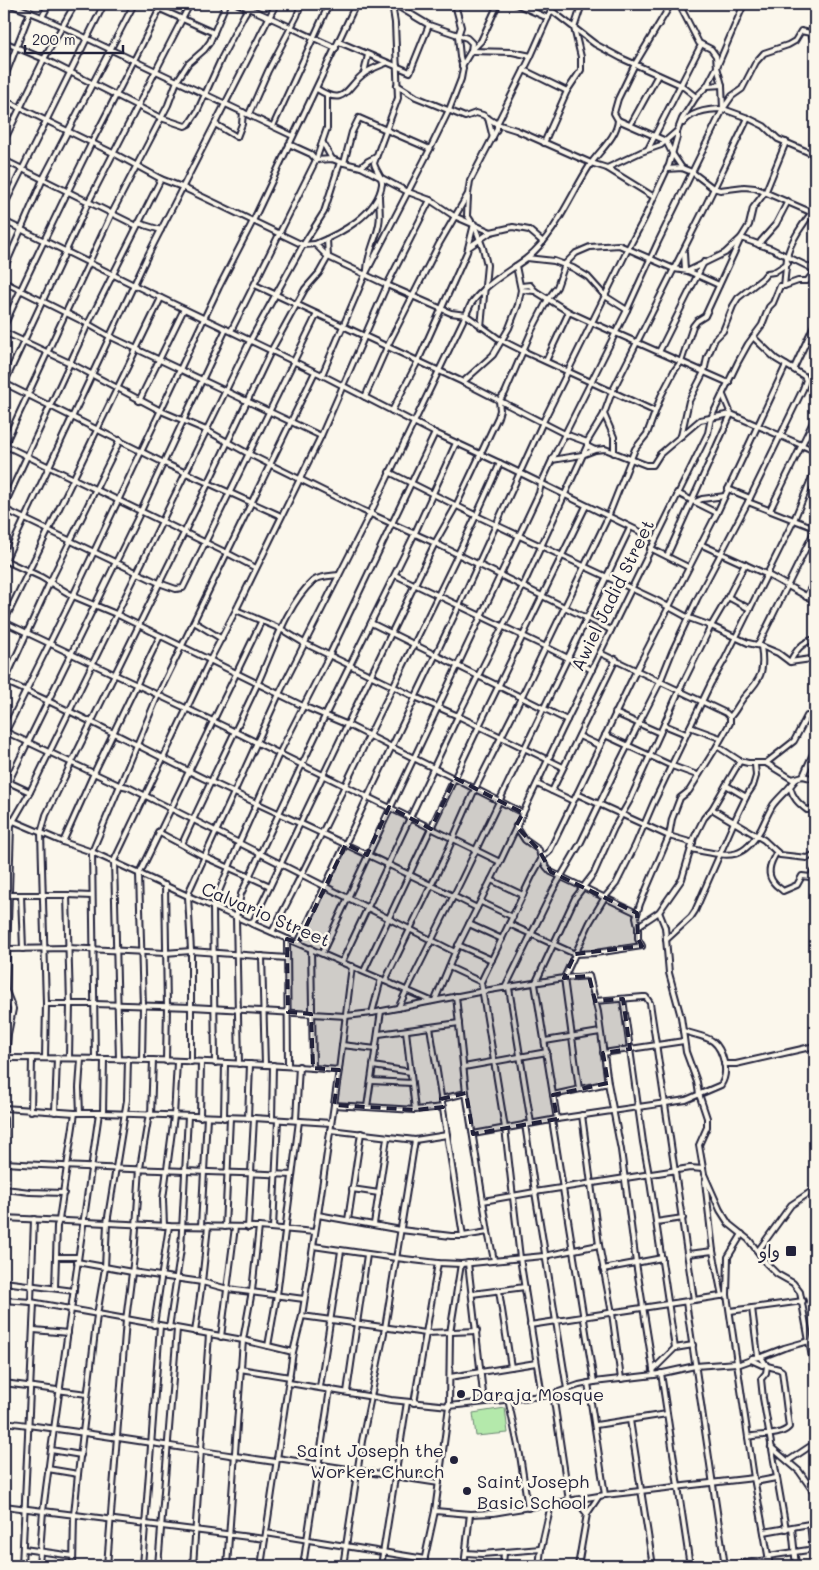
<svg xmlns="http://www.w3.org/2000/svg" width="819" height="1570" font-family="Mali,'Playpen Sans Arabic',sans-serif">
	<rect width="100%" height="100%" fill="#fbf7ec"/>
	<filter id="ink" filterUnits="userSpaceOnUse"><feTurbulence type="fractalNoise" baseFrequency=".02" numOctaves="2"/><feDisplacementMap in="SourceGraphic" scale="10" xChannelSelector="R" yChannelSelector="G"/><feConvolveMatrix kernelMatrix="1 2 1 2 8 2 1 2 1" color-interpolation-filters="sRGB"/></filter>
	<g filter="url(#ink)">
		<g fill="#b4e9ab" stroke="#6b8673">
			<path d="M4,818L10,823L4,1112Z"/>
			<path d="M505,1408L508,1433L476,1436L473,1413Z"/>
		</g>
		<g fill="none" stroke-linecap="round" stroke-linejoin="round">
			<g stroke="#22223b" stroke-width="8">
				<g id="minor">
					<path d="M6,4L14,6L42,17L293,136"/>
					<path d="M149,4L214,33"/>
					<path d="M238,4C272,17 303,34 336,48"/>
					<path d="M394,4L429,25"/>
					<path d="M516,4L548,18"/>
					<path d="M671,4L635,64L618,99L614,113L618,120L666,141L672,153L682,168"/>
					<path d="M679,4L699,43L711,49L716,56L717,67L722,85L723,109L748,118L764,126L778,139L815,155"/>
					<path d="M551,10L595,44L621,58L681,85L696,97"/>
					<path d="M42,17L49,4"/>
					<path d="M811,34L815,43"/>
					<path d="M4,42L44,59L161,118L185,126L189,124L197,112L222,57L244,15L251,4"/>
					<path d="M339,42L410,72L429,25L467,38L472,43L471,51"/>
					<path d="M471,51L512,52L531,56"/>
					<path d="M462,66L471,51L481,41L498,4"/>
					<path d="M524,70L567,91"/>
					<path d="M364,73L368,55"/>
					<path d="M4,79L30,12"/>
					<path d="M397,85L416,97L465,117L476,113L483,115L497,124L516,130L591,163L607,168L654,197"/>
					<path d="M707,86L722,85"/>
					<path d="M317,89C347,108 345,87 365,73C371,69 379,66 386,63"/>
					<path d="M4,100L117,155L161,179L182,187L303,245L315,244L328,257L387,285L451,313L466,315L499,339L523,351L654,411"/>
					<path d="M249,114L268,71L297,16L301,4"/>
					<path d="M488,118L493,138"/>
					<path d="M683,123C692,111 709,109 723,109"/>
					<path d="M215,124L237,137L242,124L243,112"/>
					<path d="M631,124L658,75"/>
					<path d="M273,126L329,4"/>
					<path d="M4,141L44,59L75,4"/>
					<path d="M323,143L332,159"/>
					<path d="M544,143L567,91L581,70V57L574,28L582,4"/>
					<path d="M289,144L311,154L316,160L332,159L340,162"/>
					<path d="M648,149L701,45"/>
					<path d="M4,160L137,226"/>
					<path d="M344,163L352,132L359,118L430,149"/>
					<path d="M361,167L368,161L376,157"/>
					<path d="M607,168L641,152L661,145L677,131"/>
					<path d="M667,169L682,168L692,172L713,188L720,190L744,187L755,188L815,214"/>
					<path d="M468,197L467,215L471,221"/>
					<path d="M4,206L104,4"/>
					<path d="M4,221L134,285L322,375L435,433L506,466L655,539"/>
					<path d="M138,223L161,230"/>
					<path d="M475,227L483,248L487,265L481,327"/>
					<path d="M327,239L328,257L319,273L305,289L271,351L208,484L46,815L41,833L46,1004H94L192,1007L346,1016L372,1013L484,991L564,978L589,976L598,1012L608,1083L621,1150L636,1263L654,1375"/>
					<path d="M315,244C340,234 378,214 382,184C383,177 375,170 374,163L398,98L395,23L392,4"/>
					<path d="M759,245L761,241L776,224L788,201"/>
					<path d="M469,247L491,232"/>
					<path d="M684,253L685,270"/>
					<path d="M527,258C556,234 570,196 590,165C599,151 617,137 618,120"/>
					<path d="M4,269L43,179L134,4"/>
					<path d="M367,270C368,251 376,241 379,224C381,215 379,206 379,196"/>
					<path d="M688,271L725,253L741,238L772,249L815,270"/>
					<path d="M4,282L88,324L109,336L321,436"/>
					<path d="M255,285L463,382L565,434L587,442"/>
					<path d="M521,286L530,285L535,291L569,312L593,323L729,383"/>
					<path d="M784,286L798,281H807L815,271"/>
					<path d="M521,290L535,291"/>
					<path d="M4,326C32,265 61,205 91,144C114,99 138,54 160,8L164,4"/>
					<path d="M231,331L316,160L327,128V95"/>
					<path d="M4,332L70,363L161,411L206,430L249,454L362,510L435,543L611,630"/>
					<path d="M659,352L704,262"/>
					<path d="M546,361L569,312"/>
					<path d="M794,368L815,323"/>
					<path d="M322,375L365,275L430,149L449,110L461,79L463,68L460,57L458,36L461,27L455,4"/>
					<path d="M463,382L493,355L509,328L518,305L521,290L516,266"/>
					<path d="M4,383L164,463L281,516"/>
					<path d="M4,384L89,201L190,4"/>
					<path d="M365,397L387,347L439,244L468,194L470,181L497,129V124L531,56L554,4"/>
					<path d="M139,401L184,309"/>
					<path d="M392,411L418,361L467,252L474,224"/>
					<path d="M604,414L614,437V453"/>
					<path d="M681,436L689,401L704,372L707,358L715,339L723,331L733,306L738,298L763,278L767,273L774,272L788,263"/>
					<path d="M4,445L227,553L158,695L92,852L95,1059"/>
					<path d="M4,446L112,213L168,105L177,81L188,64L204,50L210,42L226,4"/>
					<path d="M587,446L595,450L605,449L646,465H653L660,454L700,420L731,414L815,451"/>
					<path d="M552,460L582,455L595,450"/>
					<path d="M389,472L477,516L656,600L689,618L711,626L748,643L761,646L778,653L790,662L811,659L815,660"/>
					<path d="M728,489L750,498"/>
					<path d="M677,493L717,513"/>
					<path d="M695,502L702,499L725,496"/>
					<path d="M748,502L794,520L815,470"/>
					<path d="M4,506L88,324L161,179"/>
					<path d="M4,509L159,583L176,589L183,588L317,314"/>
					<path d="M770,510L815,418"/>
					<path d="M700,544L768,575L815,601"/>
					<path d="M650,548L688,567"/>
					<path d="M667,556L731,414L723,395"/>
					<path d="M4,560L41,577L73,596L116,614L303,706L348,725L523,813"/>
					<path d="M4,563L146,259L276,4"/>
					<path d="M256,568L227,553L315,372"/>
					<path d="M395,575L546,647L592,670"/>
					<path d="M728,597L750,609"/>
					<path d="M806,597L815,580"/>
					<path d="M236,610L281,629L304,643L415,697L458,716L563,767"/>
					<path d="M4,622L213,721L500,862"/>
					<path d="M4,622L161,298"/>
					<path d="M194,622L222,639"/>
					<path d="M371,623L567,720"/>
					<path d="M758,645L815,530"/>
					<path d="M600,653L726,713L730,717V723L717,746L740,761L748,763H766L792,779L803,776L815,779"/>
					<path d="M790,662C796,650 802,642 815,639"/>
					<path d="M4,681C74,711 141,748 209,781C298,823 389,863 477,908"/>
					<path d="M4,683L50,582L120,440"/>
					<path d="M615,713L660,733"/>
					<path d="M730,717C736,711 739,703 744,697C761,679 765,672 761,646"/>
					<path d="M664,725L686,734"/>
					<path d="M690,727L720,738"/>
					<path d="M4,731L119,785L128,787L455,952"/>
					<path d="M4,735L73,596L219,287L253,221L356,4"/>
					<path d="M605,735L672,766L697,775"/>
					<path d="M579,736L600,746"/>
					<path d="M766,763L794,741L807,716L815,719"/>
					<path d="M803,776L815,749"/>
					<path d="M4,780L30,792"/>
					<path d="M537,784L573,801"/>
					<path d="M726,785L746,797"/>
					<path d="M790,787C793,798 798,803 807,810L815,808"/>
					<path d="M4,791L141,511L226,329"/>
					<path d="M552,791L616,659"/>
					<path d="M577,794L669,836L693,843"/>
					<path d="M712,809L740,761"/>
					<path d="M4,817L63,842L92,852L188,896L431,1001"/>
					<path d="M516,826L525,840L539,850C540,858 545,866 551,872L637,913"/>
					<path d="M158,832L205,857L270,886"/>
					<path d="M63,842L94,773L160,636"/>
					<path d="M182,844C206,791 232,738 257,685C272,653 286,605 313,581C319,576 332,576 339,575"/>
					<path d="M691,849C726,855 741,864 761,829C765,821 768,813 773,805C780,796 789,789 796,779"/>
					<path d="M777,852C771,861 765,873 774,883C776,886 780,888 783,891L797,885L802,876L810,877L815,870"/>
					<path d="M491,880L523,895"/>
					<path d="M165,885L167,1006L166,1061"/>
					<path d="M8,895H67L70,1004L69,1058"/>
					<path d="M21,895L23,949"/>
					<path d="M67,895L92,896"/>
					<path d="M481,902L513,917"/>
					<path d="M659,912L665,927L669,973L681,1017L686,1052L697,1082L699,1094L707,1118V1127L699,1145L704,1174L720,1210L729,1224L749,1240L767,1264L777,1274L793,1283L800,1292L815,1374"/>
					<path d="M252,924L371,675L435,543L456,506L498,417L500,410L499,401L505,393L532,330L548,299L557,287L565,264L576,253L590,247L619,245L674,269L688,271L719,285"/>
					<path d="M469,924L502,939"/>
					<path d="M509,924L575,954L595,953L642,946L638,939V926L659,912L682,879L694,838L704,818L712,809L764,840L780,855L807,858L815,854"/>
					<path d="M638,926L636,917L640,904L669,836L672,819L680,798L689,791L717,746"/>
					<path d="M272,932C315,851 353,767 394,685C430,611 467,539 500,463"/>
					<path d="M287,939L288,1066"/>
					<path d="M666,940L691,917L695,911L734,822L747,795L753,786L756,776L755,764"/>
					<path d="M298,943L459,606L543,422L628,249L643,221L669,165L677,137V132L682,119L696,97L707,86L717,67L744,4"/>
					<path d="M458,945L492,960"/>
					<path d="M311,948L313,1068"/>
					<path d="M8,949L68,948L165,953L191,951L287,958"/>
					<path d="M322,953L539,493L541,484L552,460L627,310L658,242L723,109L732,96L742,89L756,62L764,53L788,45L795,41L801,31L815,34"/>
					<path d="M262,956L265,1065"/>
					<path d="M342,962L458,716L523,586L587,446V442L604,414L612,392L702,213L748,118"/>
					<path d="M449,967L481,982"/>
					<path d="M364,971L479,726L586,506"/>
					<path d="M385,981L444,859L475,789L521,698L608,517L635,449L647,434L661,396L674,371L681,362L693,326L697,321L705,316L741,238L749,225L753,208L766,191L786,142"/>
					<path d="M505,988L553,890L581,842L616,769L660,682L672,652L697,599L748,502L803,389L806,380L804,376L776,359L753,337"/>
					<path d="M509,988L531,1123"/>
					<path d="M456,996L466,1093L488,1232L494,1260"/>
					<path d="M623,999L643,1142L649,1175L675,1348L693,1345"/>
					<path d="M435,1000L455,952L500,862L562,730L708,433L711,418L738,362L748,344L762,325L769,307L773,303L780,286H784C785,276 786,267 787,258C789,243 805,220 815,209"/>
					<path d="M595,1001L643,997H646L650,1003L694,1300"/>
					<path d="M398,1008L462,879L630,528"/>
					<path d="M372,1013L381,979"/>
					<path d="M430,1027L463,1236"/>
					<path d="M406,1031L415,1110"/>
					<path d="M379,1034L459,1023"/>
					<path d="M545,1041L600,1032"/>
					<path d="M342,1045L376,1049"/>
					<path d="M603,1053L684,1041"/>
					<path d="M6,1058C117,1058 228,1061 339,1070"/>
					<path d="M45,1058L46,1004"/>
					<path d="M119,1059L114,861L210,660L236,610L321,436L387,285L430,200"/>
					<path d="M142,1060L143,1006L139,875L261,622"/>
					<path d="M191,1062V951L188,896L190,889L279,694L370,514L471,304C484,285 508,272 527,258L554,261L573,268L588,277L605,296L627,310"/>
					<path d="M215,1063L213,906L239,843L279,754L329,656L435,433"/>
					<path d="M239,1064L236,917L241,894L325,716L414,535L456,443"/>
					<path d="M724,1064H736L815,1046"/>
					<path d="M373,1066L411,1072"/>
					<path d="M464,1067L547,1052"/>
					<path d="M371,1081L412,1083"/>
					<path d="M4,1085L8,1034L13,1009L6,991L11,825L30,792L69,712L250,341L303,245L324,212L340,162L361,167L408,192L430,200L454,216L491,232L513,227L529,230L543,242"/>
					<path d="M579,1089L564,978L590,922L605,897L616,884L635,846L653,804L711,683L725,659L794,520L815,528"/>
					<path d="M553,1095L608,1083"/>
					<path d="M441,1099L466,1093"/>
					<path d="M334,1105L415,1110L443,1107"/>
					<path d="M367,1107L381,1011"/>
					<path d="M4,1108L75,1113H103L254,1118L331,1123"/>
					<path d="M31,1111L32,1058"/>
					<path d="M55,1112L57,1058"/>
					<path d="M80,1113L79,1088L81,1059"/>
					<path d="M103,1113L104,1059"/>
					<path d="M151,1115L153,1060"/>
					<path d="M582,1115L599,1245L612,1313L621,1379"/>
					<path d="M200,1117L201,1062"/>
					<path d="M224,1118L225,1063"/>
					<path d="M248,1118L250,1064"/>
					<path d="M4,1119L5,1163L4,1214"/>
					<path d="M272,1119L273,1065"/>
					<path d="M557,1119L535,984L575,898L594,873L614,828L630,800L679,691L711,626L728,597L745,564"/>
					<path d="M296,1120L299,1066"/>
					<path d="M552,1120L594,1382"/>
					<path d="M330,1130L415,1140L447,1135"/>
					<path d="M473,1134L557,1119L686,1100L721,1085C726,1077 726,1070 724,1062C718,1036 706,1038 683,1031"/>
					<path d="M5,1163C101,1169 196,1171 292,1175"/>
					<path d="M705,1181L713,1251"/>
					<path d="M5,1189L30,1192L64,1193"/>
					<path d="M352,1189L379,1193"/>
					<path d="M483,1201L535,1192L525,1124"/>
					<path d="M318,1215L401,1230L451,1236H463L488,1232"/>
					<path d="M4,1218L169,1226L259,1227L315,1232"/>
					<path d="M348,1220L361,1133"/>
					<path d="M656,1222L683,1218"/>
					<path d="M374,1224L387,1138"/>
					<path d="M164,1226L163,1199L174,1116L177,1062"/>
					<path d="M201,1226L207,1117"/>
					<path d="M225,1227L230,1118"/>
					<path d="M248,1228L254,1118"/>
					<path d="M273,1228L278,1120"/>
					<path d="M742,1234L728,1257L727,1295L754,1478L770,1566"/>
					<path d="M313,1246L396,1258L438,1263L461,1264L544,1256L599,1245"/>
					<path d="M758,1251L791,1205L815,1189"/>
					<path d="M688,1254L713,1251L722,1296"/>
					<path d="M56,1257H78"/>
					<path d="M77,1262L132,1272L202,1282L208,1226"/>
					<path d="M468,1263L484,1402"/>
					<path d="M603,1269L662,1258"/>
					<path d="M4,1282L74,1291"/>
					<path d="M55,1288L57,1226L59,1220L75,1113"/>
					<path d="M499,1291L511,1367"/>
					<path d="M472,1294L525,1287"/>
					<path d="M4,1300L31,1302L243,1340L293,1352"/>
					<path d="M31,1302L34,1219"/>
					<path d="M686,1302L725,1566"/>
					<path d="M752,1308L758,1356"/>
					<path d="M730,1311L803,1301"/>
					<path d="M302,1316L426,1333L477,1331"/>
					<path d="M154,1325L169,1226"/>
					<path d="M530,1325L727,1295"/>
					<path d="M169,1328L181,1249L188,1116"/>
					<path d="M34,1330L68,1333"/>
					<path d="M195,1332L202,1282L228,1289L304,1299"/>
					<path d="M221,1337L235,1227"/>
					<path d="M268,1346L277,1295L299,1121"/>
					<path d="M751,1360L762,1365L765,1364"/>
					<path d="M737,1365L751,1360L752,1358L761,1357L784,1348L809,1341"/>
					<path d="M767,1366L766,1373L761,1379L763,1398L786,1529"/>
					<path d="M240,1369L290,1377"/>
					<path d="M653,1370L675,1348"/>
					<path d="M661,1373L690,1566"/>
					<path d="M450,1377L536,1363"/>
					<path d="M4,1383L87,1394"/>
					<path d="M289,1383L391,1400L449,1406L542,1396L553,1394L579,1385L594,1382L654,1375L695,1366L737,1363"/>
					<path d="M588,1383L605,1495"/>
					<path d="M320,1387L341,1251"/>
					<path d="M567,1389L535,1192L690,1168L703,1169"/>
					<path d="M347,1392L367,1255"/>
					<path d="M553,1394L569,1501"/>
					<path d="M542,1396L520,1258L505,1128L481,982L533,874L542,858L549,852L637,669L717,513L786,365"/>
					<path d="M508,1399L520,1455L528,1508"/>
					<path d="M414,1403L438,1263"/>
					<path d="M630,1420L653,1566"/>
					<path d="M4,1422C95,1433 185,1449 276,1462"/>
					<path d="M596,1425L667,1414"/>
					<path d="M748,1437C760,1434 780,1437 789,1427L782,1371L779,1369L767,1366L761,1357"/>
					<path d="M771,1447L799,1471L815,1494"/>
					<path d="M51,1450L81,1455"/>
					<path d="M277,1458L439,1483"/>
					<path d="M788,1461L809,1447L815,1445"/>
					<path d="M48,1469L78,1474"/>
					<path d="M755,1482L776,1478"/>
					<path d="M576,1500L587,1514"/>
					<path d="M4,1506L265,1539"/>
					<path d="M435,1511L470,1514L493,1513L605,1495L754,1478"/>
					<path d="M810,1524L815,1566"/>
					<path d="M792,1528L796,1566"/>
					<path d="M764,1532L815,1523"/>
					<path d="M266,1533L425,1559"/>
					<path d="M24,1549L73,1556"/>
					<path d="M466,1553L482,1554L541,1549"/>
					<path d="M768,1556L815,1549"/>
					<path d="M22,1566L34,1303"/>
					<path d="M39,1566L43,1511L51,1450L99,1113"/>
					<path d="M73,1566L74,1515L78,1474L97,1315L105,1268L107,1223L127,1100L128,1059"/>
					<path d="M107,1566L126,1320L134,1257L140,1168L149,1114"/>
					<path d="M142,1566L160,1326"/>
					<path d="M158,1566L177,1329"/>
					<path d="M193,1566L209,1334"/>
					<path d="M227,1566L243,1340L252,1291L259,1227"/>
					<path d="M261,1566L293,1352L302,1316L318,1215L339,1070L352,966"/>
					<path d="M303,1566L330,1389"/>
					<path d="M343,1566L362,1441L385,1328L415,1140"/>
					<path d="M381,1566L407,1402"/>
					<path d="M423,1566L435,1511L449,1406L450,1333L461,1264"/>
					<path d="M464,1566L470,1514"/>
					<path d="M503,1566L504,1552"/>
					<path d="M539,1566L541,1549L551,1505"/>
					<path d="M578,1566L587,1514L599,1496"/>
					<path d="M718,1566L769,1560"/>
				</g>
			</g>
			<use href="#minor" stroke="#fbf7ec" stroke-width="4"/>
		</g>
	</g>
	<path fill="#22223b" fill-opacity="0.2" stroke="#22223b" stroke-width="4" stroke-dasharray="10 6" stroke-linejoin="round" d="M455,778L523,813L516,826L539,850L551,872L637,913L638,939L642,946L575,954L564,978L589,976L595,1001L623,999L630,1049L603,1053L608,1083L553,1095L557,1119L473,1134L466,1093L441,1099L443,1107L415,1110L334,1105L339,1070L313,1068L311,1014L288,1012L287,939L298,943L346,844L367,855L389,807L431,829Z"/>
	<g fill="#22223b" stroke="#fbf7ec" stroke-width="2">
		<rect x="785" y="1245" width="12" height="12" rx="2.5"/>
		<circle cx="461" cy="1394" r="5"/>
		<circle cx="454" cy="1460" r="5"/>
		<circle cx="467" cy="1491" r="5"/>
	</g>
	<g text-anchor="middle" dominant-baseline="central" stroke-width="5" stroke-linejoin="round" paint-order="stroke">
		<g font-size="18" fill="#22223b" stroke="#fbf7ec">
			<text transform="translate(612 595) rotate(-64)">Awiel Jadid Street</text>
			<text transform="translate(266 914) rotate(23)">Calvario Street</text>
		</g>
		<g font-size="18" fill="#22223b" stroke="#fbf7ec" text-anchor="end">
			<text x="780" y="1251">واو</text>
			<text x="471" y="1394" text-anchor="start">Daraja Mosque</text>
			<text x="444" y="1450">Saint Joseph the<tspan x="444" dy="21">Worker Church</tspan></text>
			<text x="477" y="1481" text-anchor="start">Saint Joseph<tspan x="477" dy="21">Basic School</tspan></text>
		</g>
	</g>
	<rect width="819" height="1570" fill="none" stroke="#fbf7ec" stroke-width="20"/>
	<rect x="10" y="10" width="799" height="1550" fill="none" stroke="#22223b" stroke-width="2" filter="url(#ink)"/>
	<path d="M25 45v8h98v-8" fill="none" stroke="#22223b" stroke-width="2.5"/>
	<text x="32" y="45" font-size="15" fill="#22223b" stroke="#fbf7ec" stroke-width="4" paint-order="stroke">200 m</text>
</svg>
